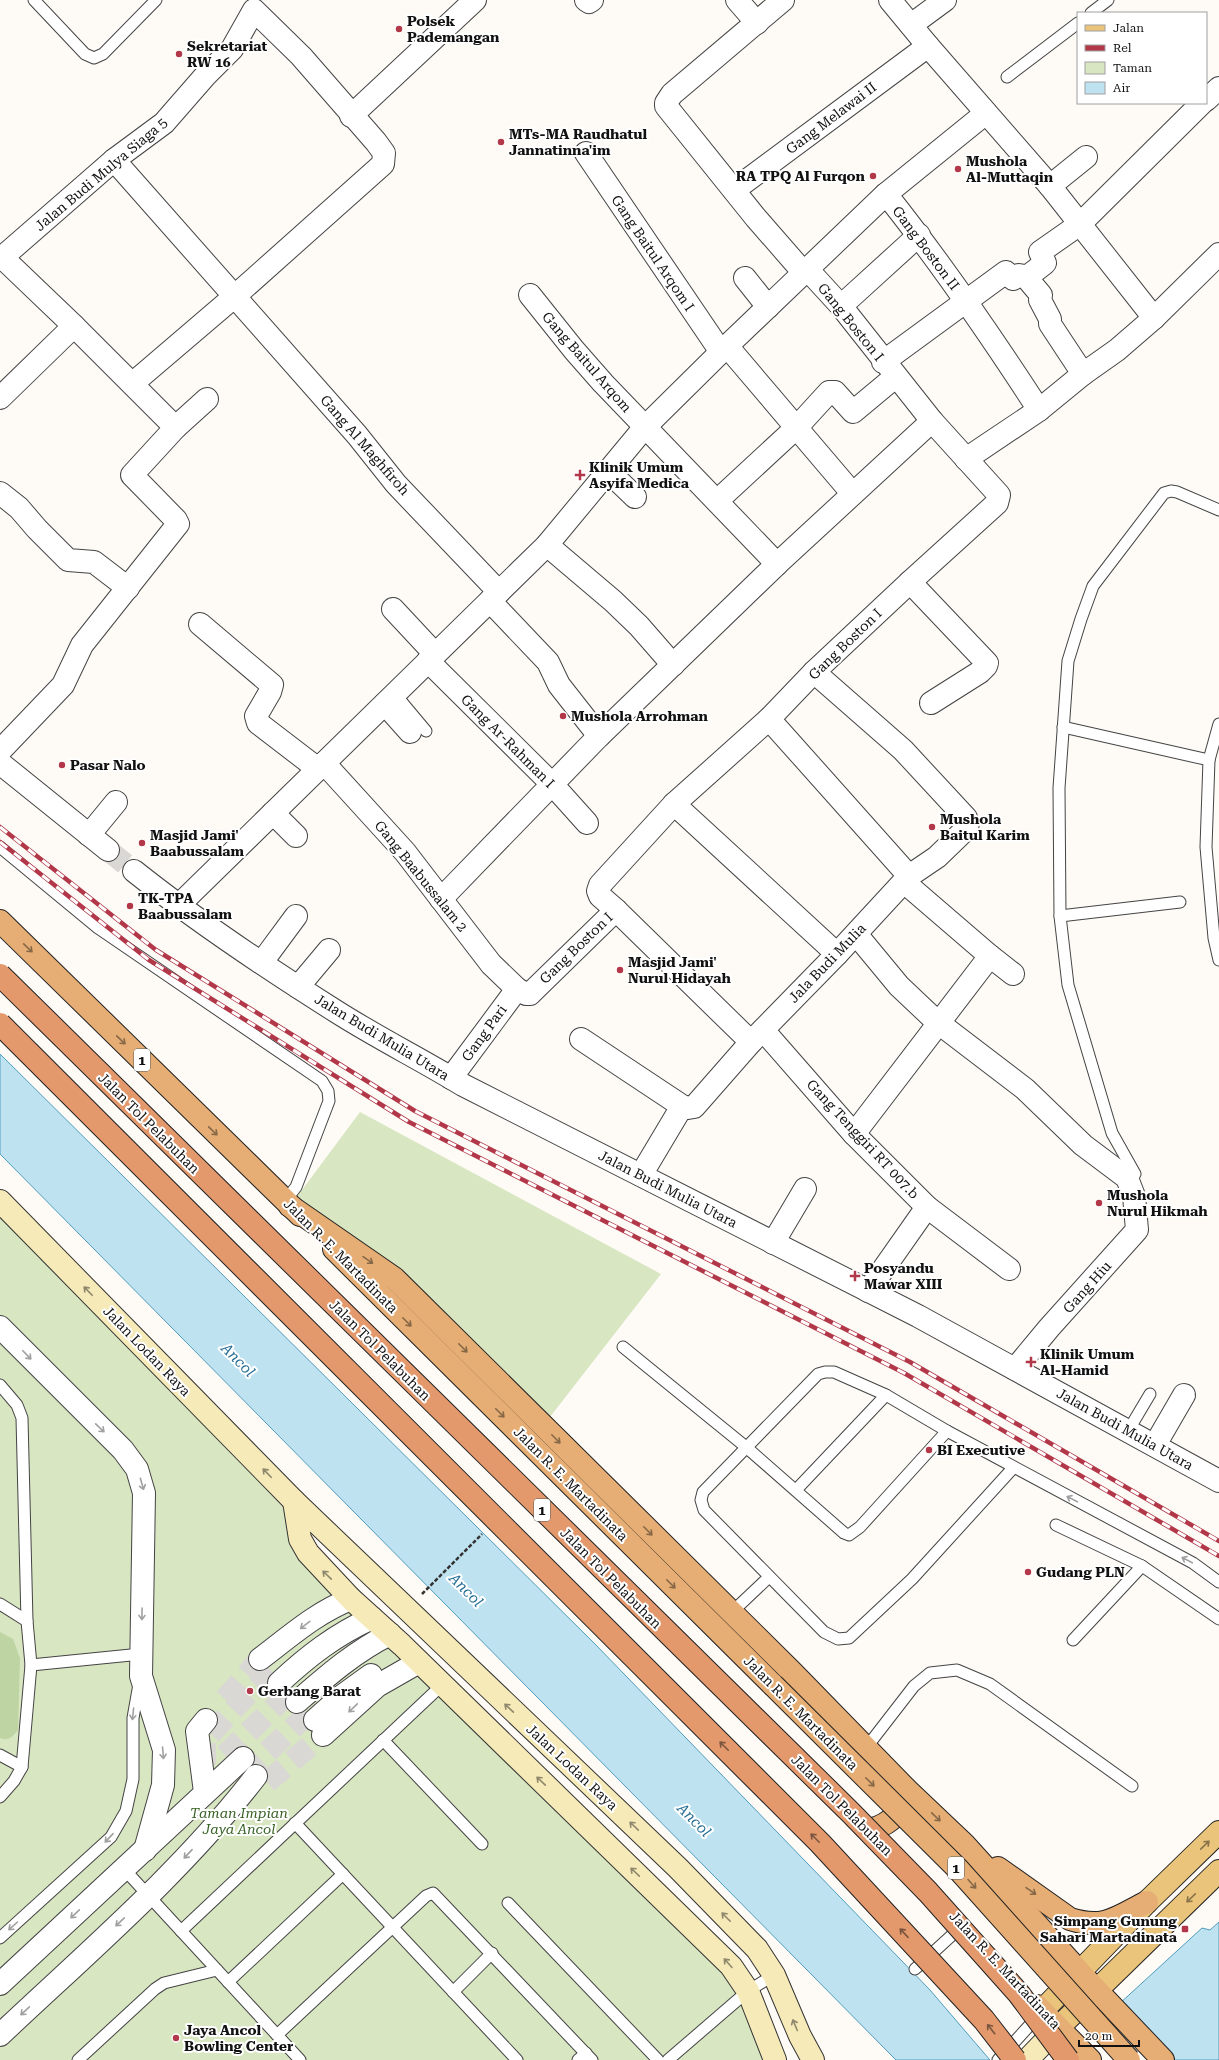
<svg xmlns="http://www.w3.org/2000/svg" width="1219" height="2060" font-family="'Roboto Serif',serif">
	<rect width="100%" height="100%" fill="#fefbf6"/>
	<g fill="#d8e6c2">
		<path d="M360,1112L661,1274L543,1426L290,1206Z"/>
		<path d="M0,1201L294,1501L300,1539L731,1966L775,2060H0Z"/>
	</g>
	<path fill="#bed5a3" d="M0,1632L13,1639L20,1658L18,1730C13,1736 8,1742 0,1738Z"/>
	<g fill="#bfe2f0" stroke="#4f9cbf">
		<path d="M0,1054L595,1644L930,1990L990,2060H896L0,1154Z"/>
		<path d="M1219,1922V2060H1175L1118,2005L1202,1928L1210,1930Z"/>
	</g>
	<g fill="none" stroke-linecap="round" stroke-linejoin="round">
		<g stroke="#dad8d4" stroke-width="22" stroke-dasharray="22 11" stroke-linecap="butt">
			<path d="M108,850L134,871"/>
			<path d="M225,1699L260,1659"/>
			<path d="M225,1755L293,1689"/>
			<path d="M205,1765V1741L207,1738L244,1698L273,1671"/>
			<path d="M244,1774L312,1710"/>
			<path d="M267,1782L323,1735"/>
		</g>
		<g stroke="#444" stroke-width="13">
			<g id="service">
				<path d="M34,0L85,54L94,58L103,54L156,0"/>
				<path d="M1091,13L1108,0"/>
				<path d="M1007,77L1078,23"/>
				<path d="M395,694L426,731"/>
				<path d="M1219,724L1209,760L1206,847L1214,938L1219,960"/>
				<path d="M1063,727L1209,760"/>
				<path d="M0,847L98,928L322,1081L328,1091L329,1101L296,1187L285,1201"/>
				<path d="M1060,916L1180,902"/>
				<path d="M1135,1174L1112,1133L1068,985L1060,916L1059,788L1068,661L1081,619L1093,586L1164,493L1171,491L1177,492L1219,510"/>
				<path d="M623,1347L746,1447L844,1533L849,1535L860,1527L947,1431"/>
				<path d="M0,1385L17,1405L22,1418L27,1621L31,1665L22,1767L14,1781L0,1797"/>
				<path d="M1128,1431L1150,1394"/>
				<path d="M1014,1467L912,1579L849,1638L838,1639L824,1632L704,1510L701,1500L703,1492L818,1374L825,1372H834L886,1395L947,1431L1193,1563L1219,1582"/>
				<path d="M796,1490L886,1395"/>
				<path d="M1056,1525L1142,1566"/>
				<path d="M0,1604L27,1621"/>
				<path d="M731,1613L769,1577"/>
				<path d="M1073,1640L1142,1566L1219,1619"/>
				<path d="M31,1665L141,1654"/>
				<path d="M383,1740L482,1844"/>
				<path d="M866,1748L914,1686L930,1673L957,1670L990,1684L1132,1786"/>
				<path d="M0,1755L22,1767"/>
				<path d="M295,1823L517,2060"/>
				<path d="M124,1869L300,2060"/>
				<path d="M508,1903L658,2060"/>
				<path d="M181,1931L442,1685"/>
				<path d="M0,1938L111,1837L126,1811L133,1779V1718L139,1684"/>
				<path d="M915,1969L962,1926"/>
				<path d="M228,1982L343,1874"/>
				<path d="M453,1992L492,1953"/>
				<path d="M277,2035L426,1896L433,1893L592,2060"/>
				<path d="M78,2060L155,1989L164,1983L217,1970"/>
				<path d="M578,2060L586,2053"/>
				<path d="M668,2060L748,1991L774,1975"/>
				<path d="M998,2060L1039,2015"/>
			</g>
		</g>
		<g stroke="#444" stroke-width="24">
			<g id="minor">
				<path d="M586,0L589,2L592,0"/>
				<path d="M737,0L757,23"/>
				<path d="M783,0L672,94L666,103V106L756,218L804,273"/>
				<path d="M890,0L928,46L1050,186L1154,318"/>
				<path d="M911,25L945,0"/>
				<path d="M1206,100L1219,88"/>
				<path d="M351,116L475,0"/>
				<path d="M586,153L721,352"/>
				<path d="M114,160L357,435L396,484L499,592"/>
				<path d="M1050,186L1086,157"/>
				<path d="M734,190L928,46"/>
				<path d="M886,194C941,263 991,336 1039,410"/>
				<path d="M1027,277L1045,263L1040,252L1080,224L1202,103"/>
				<path d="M745,278L768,307"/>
				<path d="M530,295L574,350L603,383L777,564"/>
				<path d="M841,306L919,235"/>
				<path d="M727,346L852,493"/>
				<path d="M883,362L1006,272L1013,279L1019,275L1025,276L1041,295L1040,300L1050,319V324L1083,374"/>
				<path d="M0,398L74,326"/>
				<path d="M176,427L207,399"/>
				<path d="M966,459L1039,410L1083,374L1117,350L1154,318L1219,254"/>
				<path d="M608,471L635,497"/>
				<path d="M0,493L19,508L37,529L68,560L94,562L128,588"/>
				<path d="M717,501L797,427L829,392H835L853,412L895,377"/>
				<path d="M547,545L613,601L639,626L673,665"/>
				<path d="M910,582L987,663L986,666L980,672L931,703"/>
				<path d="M490,601L548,662L559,685L599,736"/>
				<path d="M393,609L435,654"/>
				<path d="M200,624L272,685L270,692L256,716L258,723L318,769"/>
				<path d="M428,661L552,784L587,823"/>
				<path d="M814,672L903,750L966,818L968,823L967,828L937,857L909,876"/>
				<path d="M385,704L410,732"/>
				<path d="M0,751L63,685L82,645L178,524L176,520L132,475L176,427L170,422L74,326L5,260V255L114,160L164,123L205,76L232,49L254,10L301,56L376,142L384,153L383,164L235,296L132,384"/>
				<path d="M0,763L108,850"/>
				<path d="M324,763L405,852L491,964L517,989L526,994H530L535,989L616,910L600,896L598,891L600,885L674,804L769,719L814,672L910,582L997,503L999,495L932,421L841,306L808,270"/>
				<path d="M674,804L837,954"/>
				<path d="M273,813L296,836"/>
				<path d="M89,835L116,802"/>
				<path d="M134,871C198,922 267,968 337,1012C378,1038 422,1060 463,1085L918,1316L1219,1481"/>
				<path d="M441,899L599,736L777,564L932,421"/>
				<path d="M178,906L547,545L644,428L727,346L886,194L986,113"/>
				<path d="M616,910L751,1042"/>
				<path d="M856,934L899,986L936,1021L1025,1089L1083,1145L1127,1178L1134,1196L1137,1230L1049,1328L1015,1369"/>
				<path d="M990,956L1013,974"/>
				<path d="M262,962L296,916"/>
				<path d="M298,987L329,950"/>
				<path d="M763,1030L854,1134L927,1207L1009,1269"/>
				<path d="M581,1039L682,1106L688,1108L694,1107L751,1042L837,954L909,876L769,719"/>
				<path d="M451,1078L517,989"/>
				<path d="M854,1134L990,956L904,882"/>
				<path d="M641,1175L678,1113"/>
				<path d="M773,1243L805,1189"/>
				<path d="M868,1291L927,1207"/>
				<path d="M0,1327L123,1450L137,1469L144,1493L141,1676L164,1750L163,1785L145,1850"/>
				<path d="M1155,1445L1184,1395"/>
				<path d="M260,1659C289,1637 317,1612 351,1599"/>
				<path d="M279,1683C308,1656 335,1635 372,1618"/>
				<path d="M297,1702C327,1676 354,1652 390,1634"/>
				<path d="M315,1720L342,1696L371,1675"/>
				<path d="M323,1735L377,1686L419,1662"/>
				<path d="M205,1792L197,1731L206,1720"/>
				<path d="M0,1984L243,1758"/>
				<path d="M0,2035C88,1952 182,1872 256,1776"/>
			</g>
		</g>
		<g stroke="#333" stroke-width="24">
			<g id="secondary">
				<path d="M0,1201L294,1501L678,1868L757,1949L774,1975L800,2036L813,2060"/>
				<path d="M294,1501L300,1539L308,1553L351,1599L402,1645L731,1966L748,1991L775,2060"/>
				<path d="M1027,2060L1058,2028"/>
			</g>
		</g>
		<g stroke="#222" stroke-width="24">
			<g id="primary">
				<path d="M1042,2011L1147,1902L1219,1832"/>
				<path d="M1058,2028L1219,1871"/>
			</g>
		</g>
		<g stroke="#222" stroke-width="24">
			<g id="trunk">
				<path d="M0,921L300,1215"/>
				<path d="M290,1206L394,1278L792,1672L907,1790L965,1845L1085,1978L1163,2060"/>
				<path d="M334,1249L773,1685"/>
				<path d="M873,1829C892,1823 901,1812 906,1793"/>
				<path d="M998,1868L1070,1919C1105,1930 1117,1917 1147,1902"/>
				<path d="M1037,2006L1090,2060"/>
			</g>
		</g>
		<path stroke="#333" stroke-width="2.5" stroke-dasharray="4 2" stroke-linecap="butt" d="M422,1594L482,1534"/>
		<use href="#service" stroke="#fff" stroke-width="11"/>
		<use href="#minor" stroke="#fff" stroke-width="22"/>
		<use href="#secondary" stroke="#f6eab8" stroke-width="22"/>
		<use href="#primary" stroke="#e9c47a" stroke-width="22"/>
		<use href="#trunk" stroke="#e6ae74" stroke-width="22"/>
		<g stroke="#b23849" stroke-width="4.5">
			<g id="rail">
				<path d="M0,827L156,950L415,1111L910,1362L1219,1541"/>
				<path d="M0,842L149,960L409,1122L904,1373L1219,1556"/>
			</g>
		</g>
		<use href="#rail" stroke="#fff" stroke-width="3" stroke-dasharray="9" stroke-linecap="butt"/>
		<g stroke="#222" stroke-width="24" stroke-linecap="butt">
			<path id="trunk-bridge" d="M773,1685L958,1869L1129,2060"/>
		</g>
		<g stroke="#222" stroke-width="24" stroke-linecap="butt">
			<g id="motorway-bridge">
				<path d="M0,975L851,1813L928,1892L1019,1994L1068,2060"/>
				<path d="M0,1024L820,1843L984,2020L1015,2060"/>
			</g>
		</g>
		<use href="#trunk-bridge" stroke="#e6ae74" stroke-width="22"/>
		<use href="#motorway-bridge" stroke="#e4996d" stroke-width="22"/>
	</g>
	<defs><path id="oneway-shaft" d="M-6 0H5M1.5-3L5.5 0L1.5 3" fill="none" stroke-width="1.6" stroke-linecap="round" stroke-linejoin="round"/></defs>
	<g stroke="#866747">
		<use href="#oneway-shaft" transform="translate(28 948) rotate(44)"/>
		<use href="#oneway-shaft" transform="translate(121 1040) rotate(44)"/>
		<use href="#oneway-shaft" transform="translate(213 1131) rotate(44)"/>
		<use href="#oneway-shaft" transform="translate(368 1260) rotate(35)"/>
		<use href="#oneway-shaft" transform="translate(407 1322) rotate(45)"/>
		<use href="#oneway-shaft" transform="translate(463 1348) rotate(45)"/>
		<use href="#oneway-shaft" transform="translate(500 1413) rotate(45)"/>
		<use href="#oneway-shaft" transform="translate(556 1439) rotate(45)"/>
		<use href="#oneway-shaft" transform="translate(648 1531) rotate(45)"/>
		<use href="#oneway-shaft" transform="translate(671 1584) rotate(45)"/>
		<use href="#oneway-shaft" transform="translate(870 1782) rotate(45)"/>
		<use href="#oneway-shaft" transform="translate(936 1817) rotate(44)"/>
		<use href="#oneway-shaft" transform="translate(972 1884) rotate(48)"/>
		<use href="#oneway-shaft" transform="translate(1031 1891) rotate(35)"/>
	</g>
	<g stroke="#8f886d">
		<use href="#oneway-shaft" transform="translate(88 1291) rotate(-134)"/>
		<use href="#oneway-shaft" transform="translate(267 1473) rotate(-134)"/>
		<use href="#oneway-shaft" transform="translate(327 1575) rotate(-136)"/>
		<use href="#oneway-shaft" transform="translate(509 1708) rotate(-137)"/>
		<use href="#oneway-shaft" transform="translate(541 1781) rotate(-136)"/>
		<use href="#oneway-shaft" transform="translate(634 1826) rotate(-136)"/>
		<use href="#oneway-shaft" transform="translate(635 1872) rotate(-136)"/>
		<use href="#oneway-shaft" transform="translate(726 1917) rotate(-135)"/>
		<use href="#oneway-shaft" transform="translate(728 1963) rotate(-132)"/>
		<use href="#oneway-shaft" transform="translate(795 2025) rotate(-113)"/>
	</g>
	<g stroke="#a0a0a0">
		<use href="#oneway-shaft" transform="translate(27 1355) rotate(46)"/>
		<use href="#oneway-shaft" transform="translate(100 1428) rotate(44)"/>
		<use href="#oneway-shaft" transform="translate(142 1484) rotate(74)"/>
		<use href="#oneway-shaft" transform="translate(1072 1499) rotate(-152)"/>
		<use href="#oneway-shaft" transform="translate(1187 1560) rotate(-152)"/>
		<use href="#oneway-shaft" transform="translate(142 1614) rotate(91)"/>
		<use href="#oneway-shaft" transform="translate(305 1625) rotate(142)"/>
		<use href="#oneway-shaft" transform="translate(353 1708) rotate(136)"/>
		<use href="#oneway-shaft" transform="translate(133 1714) rotate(96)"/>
		<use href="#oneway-shaft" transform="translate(163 1753) rotate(86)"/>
		<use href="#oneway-shaft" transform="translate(109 1838) rotate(133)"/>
		<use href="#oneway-shaft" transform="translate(188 1854) rotate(133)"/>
		<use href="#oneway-shaft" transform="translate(75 1914) rotate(137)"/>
		<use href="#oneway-shaft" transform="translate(120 1922) rotate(137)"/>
		<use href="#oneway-shaft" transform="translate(13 1926) rotate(138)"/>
		<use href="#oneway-shaft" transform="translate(25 2011) rotate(137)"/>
	</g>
	<g stroke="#7a553f">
		<use href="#oneway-shaft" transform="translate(724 1746) rotate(-135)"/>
		<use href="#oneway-shaft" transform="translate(815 1838) rotate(-135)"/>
		<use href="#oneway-shaft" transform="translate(904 1933) rotate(-133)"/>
		<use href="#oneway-shaft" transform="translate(991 2029) rotate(-128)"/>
	</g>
	<g stroke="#88734b">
		<use href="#oneway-shaft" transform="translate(1205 1845) rotate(-44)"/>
		<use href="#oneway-shaft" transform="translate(1191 1898) rotate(136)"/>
	</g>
	<g fill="#b23849" stroke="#fff" stroke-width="1.5">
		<circle cx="399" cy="29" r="4"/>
		<circle cx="179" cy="54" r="4"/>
		<circle cx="501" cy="142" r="4"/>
		<circle cx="958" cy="169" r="4"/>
		<circle cx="873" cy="176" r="4"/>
		<path d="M578 469h4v4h4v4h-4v4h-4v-4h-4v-4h4z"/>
		<circle cx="563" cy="716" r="4"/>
		<circle cx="62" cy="765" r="4"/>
		<circle cx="932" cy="827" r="4"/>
		<circle cx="142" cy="843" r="4"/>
		<circle cx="130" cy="906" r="4"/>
		<circle cx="620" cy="970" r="4"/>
		<circle cx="1099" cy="1203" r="4"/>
		<path d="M853 1270h4v4h4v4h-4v4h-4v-4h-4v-4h4z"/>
		<path d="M1029 1356h4v4h4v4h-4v4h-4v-4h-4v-4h4z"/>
		<circle cx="929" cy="1450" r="4"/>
		<circle cx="1028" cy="1572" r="4"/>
		<circle cx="250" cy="1691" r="4"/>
		<rect x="1181" y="1925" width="8" height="8" rx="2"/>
		<circle cx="176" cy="2038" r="4"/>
	</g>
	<g text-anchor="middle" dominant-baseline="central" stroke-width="4" stroke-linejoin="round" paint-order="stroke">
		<g fill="#fff" stroke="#585858" stroke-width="1">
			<rect x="134" y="1049" width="16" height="22" rx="3"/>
			<rect x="534" y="1499" width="16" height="22" rx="3"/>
			<rect x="948" y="1857" width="16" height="22" rx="3"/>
		</g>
		<g font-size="13" font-weight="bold" fill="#111">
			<text x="142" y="1060">1</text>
			<text x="542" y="1510">1</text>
			<text x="956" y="1868">1</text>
		</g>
		<g font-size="14" font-weight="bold" fill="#111" stroke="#fff" text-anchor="start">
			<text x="407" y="21">Polsek<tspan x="407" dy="16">Pademangan</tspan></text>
			<text x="187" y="46">Sekretariat<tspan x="187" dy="16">RW 16</tspan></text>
			<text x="509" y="134">MTs-MA Raudhatul<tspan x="509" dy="16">Jannatinna'im</tspan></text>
			<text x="966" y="161">Mushola<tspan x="966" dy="16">Al-Muttaqin</tspan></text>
			<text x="865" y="176" text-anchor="end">RA TPQ Al Furqon</text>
			<text x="589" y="467">Klinik Umum<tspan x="589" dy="16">Asyifa Medica</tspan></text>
			<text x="571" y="716">Mushola Arrohman</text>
			<text x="70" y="765">Pasar Nalo</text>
			<text x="940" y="819">Mushola<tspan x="940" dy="16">Baitul Karim</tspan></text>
			<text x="150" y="835">Masjid Jami'<tspan x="150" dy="16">Baabussalam</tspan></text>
			<text x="138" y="898">TK-TPA<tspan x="138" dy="16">Baabussalam</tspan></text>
			<text x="628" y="962">Masjid Jami'<tspan x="628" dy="16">Nurul Hidayah</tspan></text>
			<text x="1107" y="1195">Mushola<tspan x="1107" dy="16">Nurul Hikmah</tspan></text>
			<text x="864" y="1268">Posyandu<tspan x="864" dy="16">Mawar XIII</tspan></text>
			<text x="1040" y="1354">Klinik Umum<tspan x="1040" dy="16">Al-Hamid</tspan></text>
			<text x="937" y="1450">BI Executive</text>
			<text x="1036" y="1572">Gudang PLN</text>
			<text x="258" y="1691">Gerbang Barat</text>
			<text x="1177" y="1921" text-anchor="end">Simpang Gunung<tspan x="1177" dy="16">Sahari Martadinata</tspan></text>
			<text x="184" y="2030">Jaya Ancol<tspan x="184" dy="16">Bowling Center</tspan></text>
		</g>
		<g font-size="14" fill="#111" stroke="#fff">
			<text transform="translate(831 118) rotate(-37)">Gang Melawai II</text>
			<text transform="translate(101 174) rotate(-40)">Jalan Budi Mulya Siaga 5</text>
			<text transform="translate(926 248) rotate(53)">Gang Boston II</text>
			<text transform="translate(653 253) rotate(56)">Gang Baitul Arqom I</text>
			<text transform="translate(851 322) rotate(51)">Gang Boston I</text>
			<text transform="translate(587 362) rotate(49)">Gang Baitul Arqom</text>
			<text transform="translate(365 445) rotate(49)">Gang Al Maghfiroh</text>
			<text transform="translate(845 644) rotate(-44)">Gang Boston I</text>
			<text transform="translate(508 741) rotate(45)">Gang Ar-Rahman I</text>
			<text transform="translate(421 876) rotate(51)">Gang Baabussalam 2</text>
			<text transform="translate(576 948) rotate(-44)">Gang Boston I</text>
			<text transform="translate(827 963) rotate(-46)">Jala Budi Mulia</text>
			<text transform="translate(484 1033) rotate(-54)">Gang Pari</text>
			<text transform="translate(382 1037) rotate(31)">Jalan Budi Mulia Utara</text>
			<text transform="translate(149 1123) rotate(45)">Jalan Tol Pelabuhan</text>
			<text transform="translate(863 1139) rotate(47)">Gang Tenggiri RT 007.b</text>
			<text transform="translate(668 1189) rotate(27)">Jalan Budi Mulia Utara</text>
			<text transform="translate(341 1256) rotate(45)">Jalan R. E. Martadinata</text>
			<text transform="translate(1087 1287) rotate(-48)">Gang Hiu</text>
			<text transform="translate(380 1350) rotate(45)">Jalan Tol Pelabuhan</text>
			<text transform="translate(147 1351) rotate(46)">Jalan Lodan Raya</text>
			<text transform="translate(1125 1429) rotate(29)">Jalan Budi Mulia Utara</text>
			<text transform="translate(571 1484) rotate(45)">Jalan R. E. Martadinata</text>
			<text transform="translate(611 1578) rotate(45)">Jalan Tol Pelabuhan</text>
			<text transform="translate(801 1713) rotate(45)">Jalan R. E. Martadinata</text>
			<text transform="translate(572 1767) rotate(43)">Jalan Lodan Raya</text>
			<text transform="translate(842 1805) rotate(45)">Jalan Tol Pelabuhan</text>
			<text transform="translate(1005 1970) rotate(47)">Jalan R. E. Martadinata</text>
		</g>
		<g font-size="14" font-style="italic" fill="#396227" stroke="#fff">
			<text x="239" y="1813">Taman Impian<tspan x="239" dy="16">Jaya Ancol</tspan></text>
		</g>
		<g font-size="15" font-style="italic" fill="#276f95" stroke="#fff">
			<text transform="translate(238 1360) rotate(45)">Ancol</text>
			<text transform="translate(466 1590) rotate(45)">Ancol</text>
			<text transform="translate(694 1820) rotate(45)">Ancol</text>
		</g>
	</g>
	<rect x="1077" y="12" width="130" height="92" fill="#ffffff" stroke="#a0a0a0"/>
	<rect x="1085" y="25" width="20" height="6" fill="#e9c47a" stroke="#a0a0a0"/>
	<text x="1113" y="32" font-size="12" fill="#111111">Jalan</text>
	<rect x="1085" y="45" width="20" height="6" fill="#b23849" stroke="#a0a0a0"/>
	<text x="1113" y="52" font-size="12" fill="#111111">Rel</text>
	<rect x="1085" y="62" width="20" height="12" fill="#d8e6c2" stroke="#a0a0a0"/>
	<text x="1113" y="72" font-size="12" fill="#111111">Taman</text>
	<rect x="1085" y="82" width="20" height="12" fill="#bfe2f0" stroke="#a0a0a0"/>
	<text x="1113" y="92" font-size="12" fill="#111111">Air</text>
	<path d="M1079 2040v6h60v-6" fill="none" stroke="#111111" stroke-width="2"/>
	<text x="1085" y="2040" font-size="12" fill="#111111" stroke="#ffffff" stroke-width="3" paint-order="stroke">20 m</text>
</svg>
